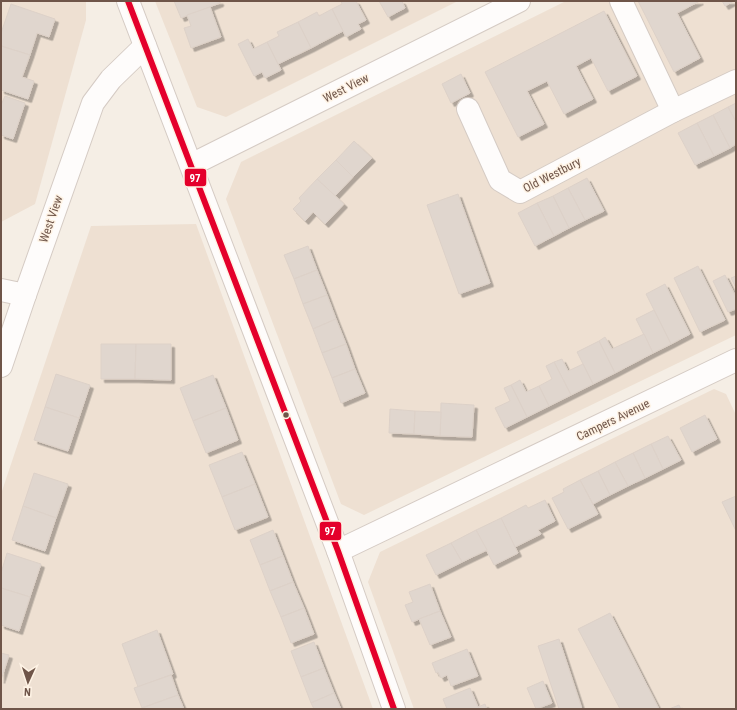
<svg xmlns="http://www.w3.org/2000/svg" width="737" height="710" font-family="'Roboto Condensed',sans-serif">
	<defs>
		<filter id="shadow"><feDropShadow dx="3.5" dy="3.5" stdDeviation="0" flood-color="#0004"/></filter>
	</defs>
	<rect width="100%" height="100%" fill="#f5eee5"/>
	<g fill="#eee0d2">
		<path d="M1,1H86V20L35,204L1,222Z"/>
		<path d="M155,1H458L226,117L197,107Z"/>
		<path d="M566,1H736V335L364,515L341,504L226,199L241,162Z"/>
		<path d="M196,224L373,709H1V494L91,226Z"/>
		<path d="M714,389L726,394L736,415V709H414L368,582L380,552Z"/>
	</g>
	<g fill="#e0d6ce" stroke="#ddd1c8" filter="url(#shadow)">
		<path d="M174,1H220V3L181,18Z"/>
		<path d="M341,1H356L366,20L358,24L361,29L346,37L332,9L342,4Z"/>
		<path d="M379,1H402L405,8L388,17Z"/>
		<path d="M638,1H700L677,13L700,58L674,72Z"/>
		<path d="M722,1H734L725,6Z"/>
		<path d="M11,4L55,19L49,37L37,33L30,55L1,46V33Z"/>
		<path d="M210,7L221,37L191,48L184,28L191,26L187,15Z"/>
		<path d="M332,9L343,31L311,48L298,22L317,12L319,16Z"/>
		<path d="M604,11L637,76L608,91L591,58L576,66L593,99L564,114L547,81L527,91L544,124L518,137L485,72Z"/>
		<path d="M298,22L311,48L278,64L267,42L279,36L277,32Z"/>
		<path d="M248,39L253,49L267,42L281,70L265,78L262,72L254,76L238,44Z"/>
		<path d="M1,46L30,55L22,77L34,81L28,99L1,90Z"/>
		<path d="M461,74L470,93L451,103L442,84Z"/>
		<path d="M5,96L25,103L13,139L1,135V105Z"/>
		<path d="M736,103V122L728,107Z"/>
		<path d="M728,107L736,122V144L730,148L713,115Z"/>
		<path d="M713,115L730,148L714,156L697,123Z"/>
		<path d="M697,123L714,156L695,165L678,133Z"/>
		<path d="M354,141L372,158L353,177L336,160Z"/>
		<path d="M336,160L353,177L335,196L317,179Z"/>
		<path d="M587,178L604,211L585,220L568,188Z"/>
		<path d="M317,179L344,204L325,224L313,212L305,221L293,209L301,201L299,198Z"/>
		<path d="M568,188L585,220L569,228L553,196Z"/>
		<path d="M458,194L490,283L459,294L427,205Z"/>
		<path d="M553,196L569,228L554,236L537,203Z"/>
		<path d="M537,203L554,236L535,246L518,213Z"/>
		<path d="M308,246L317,270L294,279L284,255Z"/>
		<path d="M698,266L725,320L700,332L674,278Z"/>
		<path d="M317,270L327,295L303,304L294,279Z"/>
		<path d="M725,275L736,297V309L728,312L713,281Z"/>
		<path d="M736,276V288L731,278Z"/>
		<path d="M665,284L690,334L671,344L646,294Z"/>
		<path d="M327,295L336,319L313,329L303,304Z"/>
		<path d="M654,310L671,344L653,353L636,319Z"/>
		<path d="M336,319L346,344L322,353L313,329Z"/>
		<path d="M644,334L653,353L615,373L599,341L605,337L612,349Z"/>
		<path d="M599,341L615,373L593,384L577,352Z"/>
		<path d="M101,344H136L135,379H101Z"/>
		<path d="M136,344H171V380L135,379Z"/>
		<path d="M346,344L355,369L332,378L322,353Z"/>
		<path d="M562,359L568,371L583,364L593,384L571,395L554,362Z"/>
		<path d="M554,362L571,395L549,406L539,386L552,379L546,366Z"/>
		<path d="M355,369L365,393L341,403L332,378Z"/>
		<path d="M56,374L90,385L79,418L45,407Z"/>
		<path d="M213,375L226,408L193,421L180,388Z"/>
		<path d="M520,380L526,392L539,386L549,406L527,417L511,385Z"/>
		<path d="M511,385L527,417L505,428L495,408L510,401L504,388Z"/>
		<path d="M441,403L474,405L472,437L440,436Z"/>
		<path d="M45,407L79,418L68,451L34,440Z"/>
		<path d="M226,408L238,440L206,453L193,421Z"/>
		<path d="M390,409L415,411L414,434L389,433Z"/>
		<path d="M415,411L441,412L440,436L414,434Z"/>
		<path d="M705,415L717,439L692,452L680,428Z"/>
		<path d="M668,436L681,460L663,469L651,444Z"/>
		<path d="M651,444L663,469L645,478L633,453Z"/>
		<path d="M242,452L255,484L222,497L209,465Z"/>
		<path d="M633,453L645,478L628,486L615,462Z"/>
		<path d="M615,462L628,486L610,495L598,471Z"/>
		<path d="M598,471L610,495L593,504L580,480Z"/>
		<path d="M34,473L68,484L56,518L23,506Z"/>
		<path d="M580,480L598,514L568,529L552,498L564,492L563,489Z"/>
		<path d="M255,484L268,517L235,530L222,497Z"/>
		<path d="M736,496V531L722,502Z"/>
		<path d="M545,500L555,521L538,530L541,534L515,547L501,518L526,505L528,508Z"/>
		<path d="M23,506L56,518L45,551L12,540Z"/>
		<path d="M501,518L518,553L494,565L476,530Z"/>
		<path d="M273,530L283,556L260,565L250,540Z"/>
		<path d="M476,530L487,550L462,562L451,543Z"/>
		<path d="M451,543L462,562L436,575L426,555Z"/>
		<path d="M7,553L41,564L30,597L1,588V573Z"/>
		<path d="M283,556L293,582L270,591L260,565Z"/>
		<path d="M293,582L304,608L281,617L270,591Z"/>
		<path d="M430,584L440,611L412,622L405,605L413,602L409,592Z"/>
		<path d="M1,588L30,597L19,631L1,625Z"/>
		<path d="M304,608L314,634L291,643L281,617Z"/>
		<path d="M440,611L451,637L430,645L419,619Z"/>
		<path d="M610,613L659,709H620L578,629Z"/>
		<path d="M157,630L173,674L138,687L122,644Z"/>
		<path d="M559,639L582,709H559L538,646Z"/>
		<path d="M314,642L324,668L301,677L291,651Z"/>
		<path d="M467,649L478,676L451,686L447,675L441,678L438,672L436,673L432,663Z"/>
		<path d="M1,653L9,655L1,680Z"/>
		<path d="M324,668L334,693L311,703L301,677Z"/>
		<path d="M171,675L178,695L142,708L134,688Z"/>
		<path d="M543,681L552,703L536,709L527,688Z"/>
		<path d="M470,688L478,707L485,704L487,709H447L443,699Z"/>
		<path d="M334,693L341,709H314L311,703Z"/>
		<path d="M178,695L184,709H142V708Z"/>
		<path d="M679,705L681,709H669Z"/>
	</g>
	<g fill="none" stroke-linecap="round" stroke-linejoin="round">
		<g stroke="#d5cbc4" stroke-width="24">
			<g id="minor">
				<path d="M128,1L338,551L394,709"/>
				<path d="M621,1L673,111"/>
				<path d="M468,109L500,180L520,192L673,111L736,81"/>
				<path d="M191,165L519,1"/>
				<path d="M1,290L25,295L93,103L111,79L145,46"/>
				<path d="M1,366L25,295"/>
				<path d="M338,551L736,360"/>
			</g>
		</g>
		<use href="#minor" stroke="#fefcfb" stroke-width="22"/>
		<g stroke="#fef3e5" stroke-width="9">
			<path id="bus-1" d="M128,1L338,551L394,709"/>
		</g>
		<use href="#bus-1" stroke="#e4002b" stroke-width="6"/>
	</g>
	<circle fill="#6f5549" stroke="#fef3e5" stroke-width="1.5" cx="286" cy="415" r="3.5"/>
	<g text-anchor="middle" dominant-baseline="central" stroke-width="3" stroke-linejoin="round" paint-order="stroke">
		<g font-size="12" fill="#6f5549" stroke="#fef3e5">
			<text transform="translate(346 88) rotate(-27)">West View</text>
			<text transform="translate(552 175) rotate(-27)">Old Westbury</text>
			<text transform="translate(51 219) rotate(-71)">West View</text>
			<text transform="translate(613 420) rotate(-26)">Campers Avenue</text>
		</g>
	</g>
	<g stroke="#fef3e5" stroke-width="1.5">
		<rect x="184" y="168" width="23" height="19" rx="4" fill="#e4002b"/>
		<rect x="319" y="521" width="23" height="20" rx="4" fill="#e4002b"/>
	</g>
	<g font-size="11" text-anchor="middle" font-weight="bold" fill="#fff">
		<text x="195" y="182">97</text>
		<text x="330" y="535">97</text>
	</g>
	<rect width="737" height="710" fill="none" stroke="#6f5549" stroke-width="4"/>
	<g transform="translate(28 682) rotate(183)" stroke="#fef3e5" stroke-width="3" paint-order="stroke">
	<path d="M0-3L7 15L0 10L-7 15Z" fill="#6f5549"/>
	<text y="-6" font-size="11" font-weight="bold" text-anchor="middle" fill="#6f5549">N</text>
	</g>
</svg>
